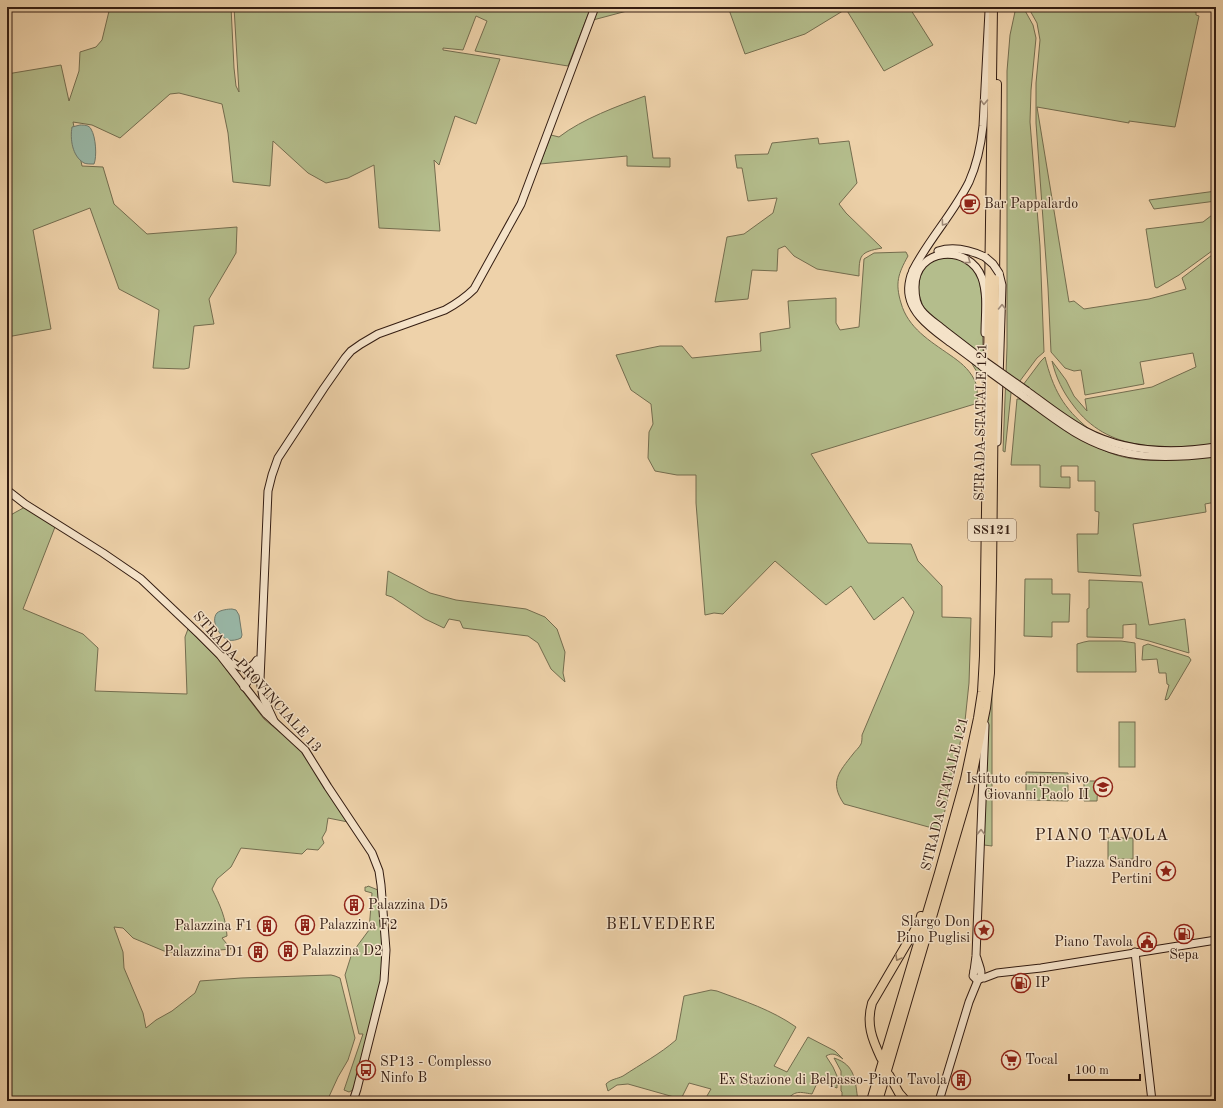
<svg xmlns="http://www.w3.org/2000/svg" width="1223" height="1108" font-family="'Old Standard TT',serif">
	<rect width="100%" height="100%" fill="#eed2aa"/>
	<filter id="stains"><feTurbulence type="fractalNoise" baseFrequency=".005" numOctaves="4"/><feColorMatrix values="0 0 0 0 .2 0 0 0 0 .09 0 0 0 0 .02 0 0 0 .5 -.17"/></filter>
	<radialGradient id="worn" r=".72"><stop offset=".6" stop-color="#630" stop-opacity="0"/><stop offset="1" stop-color="#630" stop-opacity=".3"/></radialGradient>
	<g fill="#b4bd8c" stroke="#746d4f">
		<path d="M110,7H231L234,68L236,86L239,92L234,7H591L568,66L475,51L487,21L476,16L463,50L443,48V50L500,59L476,124L455,116L439,165L434,160L440,231L379,228L374,165L348,178L326,183L308,173L273,141L270,186L233,182L228,133L222,104L179,93L170,94L120,138L92,125L73,122L82,166L103,167L114,204L147,234L237,227L236,253L209,299L214,324L194,326L189,368L184,369L153,368L159,310L119,289L90,208L33,230L51,329L7,337V74L61,65L69,101L79,71L80,52L96,47L102,40Z"/>
		<path d="M599,7H642L593,20Z"/>
		<path d="M728,7H909L933,45L884,71L846,9L805,34L745,54Z"/>
		<path d="M1016,7H1023L1033,25L1036,38L1031,90L1030,122L1040,246L1044,352L1037,358L1011,393L1005,452L1003,451L1007,347V71L1010,35Z"/>
		<path d="M1028,7H1172L1196,12V15L1199,16L1175,127L1129,121V123L1037,107L1069,302L1074,301L1084,309L1149,299L1186,289L1182,278L1216,252V444C1163,449 1108,453 1073,405C1063,392 1056,378 1052,361L1066,380L1074,396L1087,411L1085,399L1152,387L1196,367L1193,353L1140,362L1144,384L1085,395L1081,370L1074,371L1065,368L1051,352L1048,288L1036,123V83L1040,40L1037,23Z"/>
		<path d="M645,96L653,158H670V167L627,166V156L540,164L551,135L559,137C582,119 618,106 645,96Z"/>
		<path d="M818,138L819,144L849,141L857,183L839,204L846,213L882,248C860,252 859,255 859,276L817,269L794,256L785,246L778,249L777,271L752,270L748,299L715,302L727,237L744,234L773,213L777,198L748,201L742,168H737L735,155L768,154L772,143Z"/>
		<path d="M1216,191V201L1154,209L1149,200Z"/>
		<path d="M1216,212V248L1179,275L1157,288L1155,287L1146,229L1203,222Z"/>
		<path d="M906,252L908,256C898,274 895,283 901,303C908,328 930,341 950,355C960,362 968,368 974,379C978,386 977,395 978,403L811,454L868,543L911,544L918,561L942,586V617L971,618L969,683L965,721L941,828L936,829L844,804C829,782 839,772 853,754C855,751 859,748 861,744C862,742 862,738 862,735L914,612L903,597L874,620L851,586L826,605L775,561L723,614L714,613L705,615L696,503V475H677L655,471L648,458L649,432L653,424L651,404L631,390L616,355L660,346H682L692,358L761,351L760,333L790,328L788,301L836,298V323L840,330L859,327L864,259L874,253Z"/>
		<path d="M936,258H959L971,266L979,278L982,299L983,355L933,318L924,309L918,292L920,274L924,267Z"/>
		<path d="M1045,357C1053,389 1063,408 1089,429L1090,431L1077,424L1023,385L1041,361Z"/>
		<path d="M971,362C982,371 985,369 984,384Z"/>
		<path d="M1017,399H1021C1036,409 1052,419 1067,429C1083,439 1098,449 1116,455C1148,465 1183,459 1216,455V502L1205,504L1206,512L1133,524L1141,576L1078,572L1077,534H1098L1099,512L1095,511V481H1078V466H1061V477H1070V488L1040,487V465H1011Z"/>
		<path d="M25,507L55,527L23,609L83,634L98,648L95,691L187,694L185,637L188,629L219,660L264,719L300,749L312,766L321,783L348,822L328,818L326,831L322,838L324,843L318,850L307,849L302,854L241,848L231,867L217,879L212,889C220,905 226,918 227,936L222,938L231,949L208,951L193,955L177,953L164,951L133,938L123,928L114,927L123,952L124,968L143,1013L146,1028L156,1020L172,1011L195,993L200,981L241,978L331,975L335,976L340,978L355,1038L348,1060L338,1077L327,1101H7V517Z"/>
		<path d="M388,571L430,593L456,600L526,609L545,617L557,629L565,652L563,673L565,682L551,669L538,643L528,636L463,628L460,621L449,619L444,628L425,619L392,597L386,595Z"/>
		<path d="M1025,579H1052V594H1070L1069,622H1052V637L1024,636Z"/>
		<path d="M1089,580L1142,582L1149,625L1185,619L1189,653L1149,641L1136,638V624L1123,625V638L1087,637V609L1089,608Z"/>
		<path d="M1089,641H1121L1135,643L1136,672H1077V644L1084,642Z"/>
		<path d="M1148,644L1189,657L1191,660L1168,699L1165,700L1169,685L1167,684L1166,673H1159L1157,659L1142,660L1143,646Z"/>
		<path d="M992,682V846L984,845L987,726Z"/>
		<rect x="1119" y="722" width="16" height="45"/>
		<path d="M1026,772L1068,773V801L1026,800Z"/>
		<path d="M1084,781H1098L1097,801H1084Z"/>
		<rect x="1108" y="838" width="25" height="21"/>
		<path d="M368,886L378,890L383,951L381,982L353,1090L349,1092L344,1090L363,1034H359L345,975L352,953L369,930L372,893L365,891V887H367Z"/>
		<path d="M711,990L717,991C744,1001 772,1010 796,1027L774,1066L787,1072L808,1037L835,1051L843,1059C837,1055 833,1052 826,1056L833,1067L837,1076V1088L818,1081L812,1094C799,1092 795,1090 786,1101H704L711,1089L689,1083L681,1099L628,1084L617,1085L608,1091L606,1084C611,1079 617,1079 623,1076C641,1064 660,1054 676,1040L684,996Z"/>
		<path d="M834,1058C856,1065 855,1081 858,1101H839L842,1099V1092L841,1091V1071Z"/>
		<path d="M797,1096L823,1099L827,1101H789L791,1099Z"/>
	</g>
	<g fill="#99b8a8" stroke="#717a6c">
		<path d="M80,125C84,125 89,125 91,129C96,137 97,157 94,164C90,164 86,164 84,163C72,156 70,139 72,127Z"/>
		<path d="M232,609L236,610L239,615L242,635L241,638C237,640 232,641 228,640C220,637 210,621 217,613C220,610 228,609 232,609Z"/>
	</g>
	<g fill="none" stroke-linecap="round" stroke-linejoin="round">
		<g stroke="#341d12" stroke-width="9">
			<g id="secondary">
				<path d="M938,251C954,246 970,250 985,257"/>
				<path d="M916,267C911,272 910,278 909,284C905,311 932,329 951,343C962,351 973,359 983,367"/>
				<path d="M913,270C929,239 953,214 969,182C977,164 981,145 983,126L989,11"/>
				<path d="M983,360C970,350 957,340 944,330C937,324 927,318 921,310C916,304 915,296 915,288C914,247 969,243 982,278C988,295 985,315 985,333"/>
				<path d="M1027,391C1046,405 1065,420 1085,431C1126,453 1171,454 1216,447"/>
				<path d="M1023,396C1037,406 1051,417 1065,426C1115,460 1159,460 1216,453"/>
				<path d="M997,442L1002,285L999,273"/>
				<path d="M7,490L25,504L103,553L141,579L200,635L220,655L266,714L305,750L328,787L372,853L379,871L381,885L386,950L384,981L357,1089L353,1101"/>
				<path d="M224,657C234,664 248,676 257,660"/>
				<path d="M244,687L255,669L258,661"/>
				<path d="M274,721L263,697L260,680L268,491L272,475L278,458L324,388L345,358L351,351L361,344L378,334L445,310C456,304 465,298 474,289L521,204L595,7"/>
				<path d="M1135,952L1152,1101"/>
				<path d="M977,958C979,966 983,972 980,979H976L973,976L974,971L976,969H980"/>
				<path d="M974,971L976,956L985,725"/>
				<path d="M980,978H984L997,973L1041,968L1216,940"/>
				<path d="M939,1101L969,1002L978,980"/>
			</g>
		</g>
		<g stroke="#341d12" stroke-width="10">
			<g id="primary">
				<path d="M881,1058C872,1039 866,1024 872,1003L920,921L921,916"/>
				<path d="M889,1075L899,1093L906,1101"/>
				<path d="M871,1101L939,873L965,779L978,718L982,692L984,656L993,7"/>
				<path d="M878,1101L969,791L986,708L990,673L992,576L997,84"/>
			</g>
		</g>
		<use href="#secondary" stroke="#f4e2c8" stroke-width="7"/>
		<use href="#primary" stroke="#eed2aa" stroke-width="8"/>
		<g stroke="#341d12" stroke-width="9" stroke-linecap="butt">
			<g id="secondary-bridge">
				<path d="M985,257L993,264L999,273"/>
				<path d="M983,360L1027,391"/>
				<path d="M983,367L1023,396"/>
			</g>
		</g>
		<use href="#secondary-bridge" stroke="#f4e2c8" stroke-width="7"/>
	</g>
	<defs><path id="oneway-chevron" d="M-2-3.5L2.5 0L-2 3.5" fill="none" stroke-width="1.6" stroke-linecap="round" stroke-linejoin="round"/></defs>
	<g stroke="#9e8976">
		<use href="#oneway-chevron" transform="translate(984 102) rotate(92)"/>
		<use href="#oneway-chevron" transform="translate(944 223) rotate(126)"/>
		<use href="#oneway-chevron" transform="translate(968 261) rotate(36)"/>
		<use href="#oneway-chevron" transform="translate(1002 307) rotate(-89)"/>
		<use href="#oneway-chevron" transform="translate(981 832) rotate(-88)"/>
	</g>
	<use stroke="#91785e" href="#oneway-chevron" transform="translate(898 958) rotate(120)"/>
	<defs>
		<g id="cafe-ring" transform="scale(1)"><circle r="9.5" fill="#f4e2c8" stroke="#8f2418" stroke-width="1.5"/><path d="M-5.5-4.5H6V0H3Q3 3.5 0 3.5H-2.5Q-5.5 3.5-5.5 0ZM3-3.2v2h1.7v-2ZM-6 4.5H4V6H-6Z" fill="#8f2418"/></g>
		<g id="school-ring" transform="scale(1)"><circle r="9.5" fill="#f4e2c8" stroke="#8f2418" stroke-width="1.5"/><path d="M0-5L7-2L0 1L-7-2ZM-4 1L0 2.5L4 1V4Q0 6-4 4Z" fill="#8f2418"/></g>
		<g id="sight-ring" transform="scale(1)"><circle r="9.5" fill="#f4e2c8" stroke="#8f2418" stroke-width="1.5"/><path d="M0-6L1.8-2.2L6-1.7L2.9 1.2L3.7 5.4L0 3.3L-3.7 5.4L-2.9 1.2L-6-1.7L-1.8-2.2Z" fill="#8f2418"/></g>
		<g id="building-ring" transform="scale(1)"><circle r="9.5" fill="#f4e2c8" stroke="#8f2418" stroke-width="1.5"/><path d="M-4-6H4V6H1V3H-1V6H-4ZM-2.5-4.3h1.7v1.8h-1.7ZM.8-4.3h1.7v1.8H.8ZM-2.5-1h1.7V.8h-1.7ZM.8-1h1.7V.8H.8Z" fill="#8f2418"/></g>
		<g id="fuel-ring" transform="scale(1)"><circle r="9.5" fill="#f4e2c8" stroke="#8f2418" stroke-width="1.5"/><path d="M-5.5-6h7V0h2V4h1.3V-2.5L3-4.5l.8-.8L6-3V5H2.5V1h-1V6h-7ZM-4.2-4.7v3.2H.2V-4.7Z" fill="#8f2418"/></g>
		<g id="civic-ring" transform="scale(1)"><circle r="9.5" fill="#f4e2c8" stroke="#8f2418" stroke-width="1.5"/><path d="M-.6-6.5H3V-4.5H.6V-3L4-1V1h2V6H-6V1h2V-1L-.6-3ZM-1.2 2.5V6h2.4V2.5Z" fill="#8f2418"/></g>
		<g id="supermarket-ring" transform="scale(1)"><circle r="9.5" fill="#f4e2c8" stroke="#8f2418" stroke-width="1.5"/><path d="M-6-5.5h2.5l.6 2H6L4.5 2H-2.5L-4.4-4H-6ZM-1.5 3.2a1.3 1.3 0 1 0 .1 0ZM3 3.2a1.3 1.3 0 1 0 .1 0Z" fill="#8f2418"/></g>
		<g id="bus-ring" transform="scale(1)"><circle r="9.5" fill="#f4e2c8" stroke="#8f2418" stroke-width="1.5"/><path d="M-5-6H5V4H4V6H2V4H-2V6H-4V4H-5ZM-3.5-4V0h7V-4ZM-3.5 1.2v1.5H-2V1.2ZM2 1.2v1.5H3.5V1.2Z" fill="#8f2418"/></g>
	</defs>
	<g fill-rule="evenodd">
		<use href="#cafe-ring" x="970" y="204"/>
		<use href="#school-ring" x="1103" y="787"/>
		<use href="#sight-ring" x="1166" y="871"/>
		<use href="#building-ring" x="354" y="905"/>
		<use href="#building-ring" x="305" y="925"/>
		<use href="#building-ring" x="267" y="926"/>
		<use href="#sight-ring" x="984" y="930"/>
		<use href="#fuel-ring" x="1184" y="934"/>
		<use href="#civic-ring" x="1147" y="942"/>
		<use href="#building-ring" x="288" y="951"/>
		<use href="#building-ring" x="258" y="952"/>
		<use href="#fuel-ring" x="1021" y="983"/>
		<use href="#supermarket-ring" x="1011" y="1060"/>
		<use href="#bus-ring" x="366" y="1070"/>
		<use href="#building-ring" x="961" y="1080"/>
	</g>
	<g text-anchor="middle" dominant-baseline="central" stroke-width="3" stroke-linejoin="round" paint-order="stroke">
		<rect fill="#f4e2c8" stroke="#6e5849" stroke-width="1" x="968" y="519" width="48" height="22" rx="3"/>
		<g font-size="13" font-weight="bold" fill="#341d12">
			<text x="992" y="530">SS121</text>
		</g>
		<g font-size="14" fill="#341d12" stroke="#f4e2c8" text-anchor="start">
			<text x="984" y="204">Bar Pappalardo</text>
			<text x="1089" y="779" text-anchor="end">Istituto comprensivo<tspan x="1089" dy="16">Giovanni Paolo II</tspan></text>
			<text x="1152" y="863" text-anchor="end">Piazza Sandro<tspan x="1152" dy="16">Pertini</tspan></text>
			<text x="368" y="905">Palazzina D5</text>
			<text x="970" y="922" text-anchor="end">Slargo Don<tspan x="970" dy="16">Pino Puglisi</tspan></text>
			<text x="319" y="925">Palazzina F2</text>
			<text x="253" y="926" text-anchor="end">Palazzina F1</text>
			<text x="1133" y="942" text-anchor="end">Piano Tavola</text>
			<text x="302" y="951">Palazzina D2</text>
			<text x="244" y="952" text-anchor="end">Palazzina D1</text>
			<text x="1184" y="955" text-anchor="middle">Sepa</text>
			<text x="1035" y="983">IP</text>
			<text x="1025" y="1060">Tocal</text>
			<text x="380" y="1062">SP13 - Complesso<tspan x="380" dy="16">Ninfo B</tspan></text>
			<text x="947" y="1080" text-anchor="end">Ex Stazione di Belpasso-Piano Tavola</text>
		</g>
		<g font-size="14" fill="#341d12" stroke="#f4e2c8">
			<text transform="translate(981 422) rotate(-89)">STRADA STATALE 121</text>
			<text transform="translate(257 682) rotate(48)">STRADA PROVINCIALE 13</text>
			<text transform="translate(945 794) rotate(-76)">STRADA STATALE 121</text>
		</g>
		<g font-size="16" letter-spacing="1" fill="#341d12" stroke="#f4e2c8">
			<text x="1102" y="836">PIANO TAVOLA</text>
			<text x="661" y="925">BELVEDERE</text>
		</g>
	</g>
	<rect width="1223" height="1108" fill="none" stroke="#eed2aa" stroke-width="24"/>
	<rect x="8" y="8" width="1207" height="1092" fill="none" stroke="#341d12" stroke-width="2"/>
	<rect x="12" y="12" width="1199" height="1084" fill="none" stroke="#341d12"/>
	<path d="M1069 1074v6h71v-6" fill="none" stroke="#341d12" stroke-width="2"/>
	<text x="1075" y="1074" font-size="12" fill="#341d12" stroke="#f4e2c8" stroke-width="3" paint-order="stroke">100 m</text>
	<rect width="100%" height="100%" filter="url(#stains)"/>
	<rect width="100%" height="100%" fill="url(#worn)"/>
</svg>
